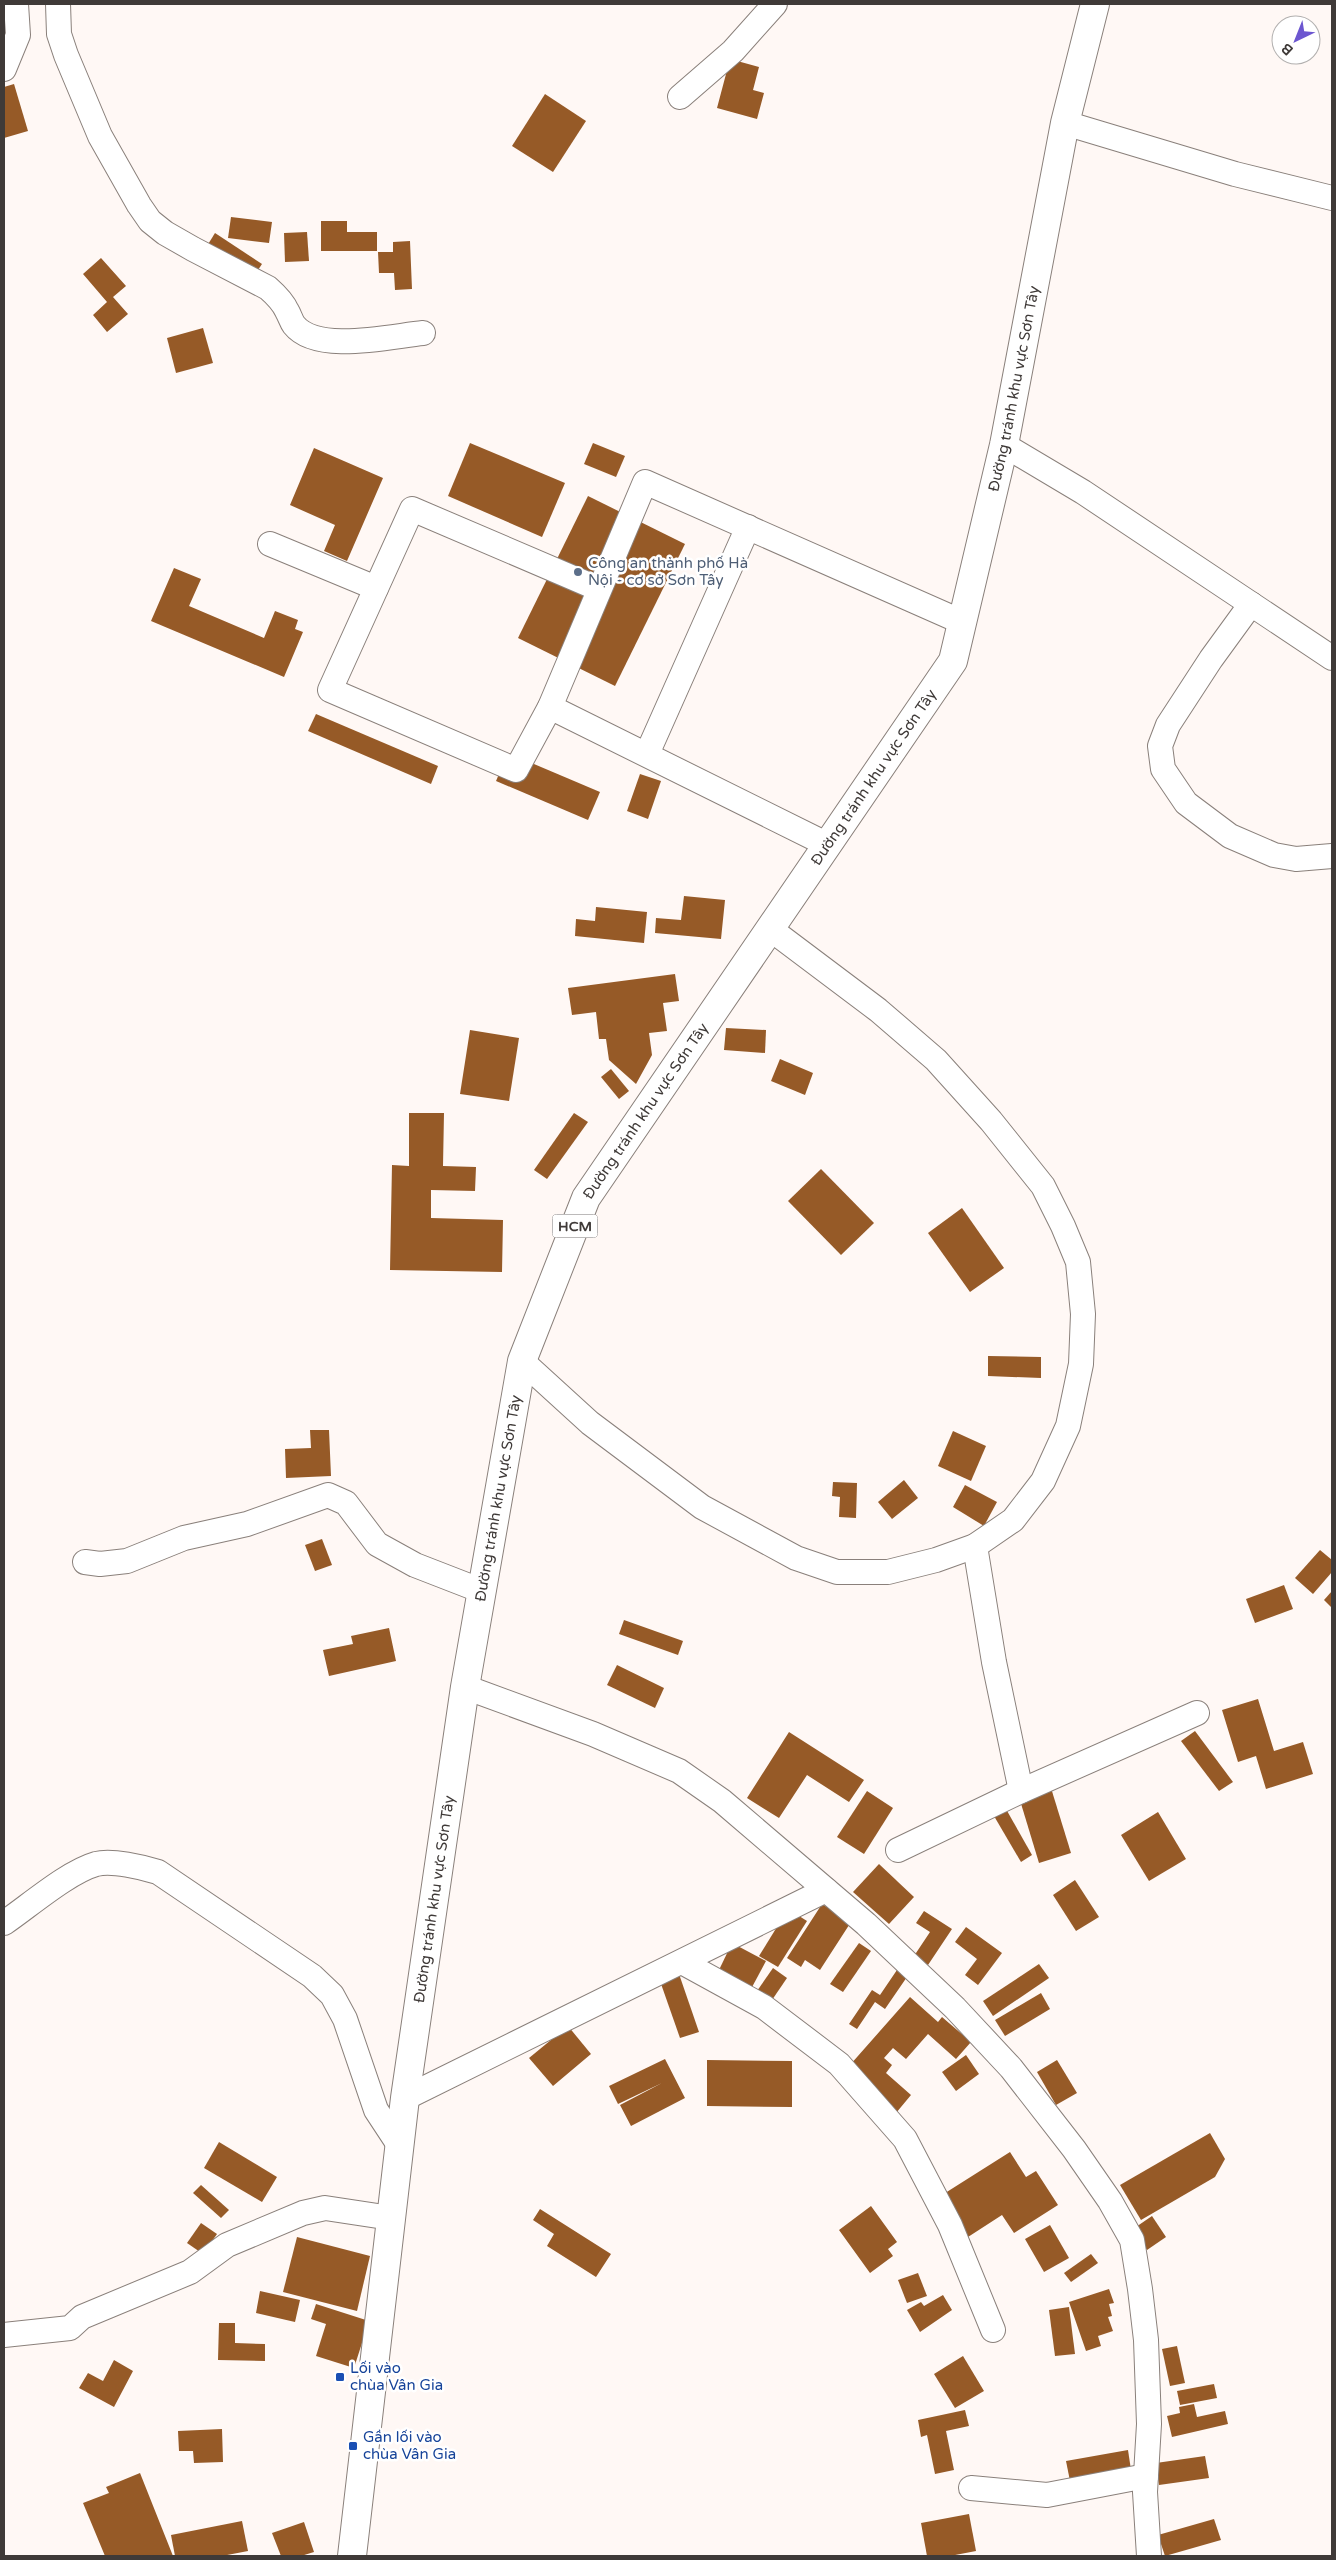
<svg xmlns="http://www.w3.org/2000/svg" width="1336" height="2560" font-family="'Varela Round',sans-serif">
	<rect width="100%" height="100%" fill="#fff8f5"/>
	<g fill="#965a27">
		<path d="M730,59L759,67L753,90L764,93L757,119L717,108Z"/>
		<path d="M14,84L28,131L4,138V87Z"/>
		<path d="M545,94L586,121L553,172L512,146Z"/>
		<path d="M231,217L272,222L269,243L228,238Z"/>
		<path d="M321,221H347V232H377V251H321Z"/>
		<path d="M307,232L309,261L285,262L284,233Z"/>
		<path d="M215,233L262,264L254,276L207,246Z"/>
		<path d="M410,241L412,289L395,290L394,273H379L378,252H393V242Z"/>
		<path d="M101,258L126,286L113,297L128,314L107,332L93,315L107,302L83,274Z"/>
		<path d="M203,328L213,363L176,373L167,338Z"/>
		<path d="M470,443L565,483L542,537L448,496Z"/>
		<path d="M593,443L625,456L616,477L584,464Z"/>
		<path d="M314,448L383,478L347,561L324,551L335,525L290,505Z"/>
		<path d="M588,496L685,544L615,686L518,638Z"/>
		<path d="M174,568L201,579L189,606L264,638L275,611L298,620L295,629L303,632L284,677L151,621Z"/>
		<path d="M316,714L438,766L431,784L308,731Z"/>
		<path d="M508,753L600,792L588,820L496,781Z"/>
		<path d="M640,774L661,781L648,819L627,811Z"/>
		<path d="M684,896L725,900L721,939L655,933L656,918L681,920Z"/>
		<path d="M596,907L647,912L644,943L575,936L576,919L595,921Z"/>
		<path d="M675,974L679,1001L663,1003L667,1031L649,1033L652,1055L636,1084L609,1060L606,1039H599L596,1012L572,1015L568,988Z"/>
		<path d="M726,1028L766,1030L765,1053L724,1050Z"/>
		<path d="M470,1030L519,1038L509,1101L460,1094Z"/>
		<path d="M780,1059L813,1073L805,1095L771,1081Z"/>
		<path d="M611,1069L629,1091L619,1099L601,1077Z"/>
		<path d="M409,1113H444L443,1166L476,1167L475,1191L431,1190V1218L503,1220L502,1272L390,1270L392,1165L409,1166Z"/>
		<path d="M574,1113L588,1122L547,1179L534,1170Z"/>
		<path d="M821,1169L874,1223L841,1255L788,1201Z"/>
		<path d="M962,1208L1004,1268L970,1292L928,1233Z"/>
		<path d="M988,1356L1041,1357V1378L988,1376Z"/>
		<path d="M310,1430H329L331,1476L286,1478L285,1449L311,1448Z"/>
		<path d="M953,1431L986,1446L971,1481L938,1466Z"/>
		<path d="M904,1480L918,1498L892,1519L878,1502Z"/>
		<path d="M833,1482L857,1483L856,1518L839,1517L840,1497L832,1496Z"/>
		<path d="M965,1485L997,1502L984,1526L953,1507Z"/>
		<path d="M322,1539L332,1565L315,1571L305,1545Z"/>
		<path d="M1320,1550L1332,1560V1572L1313,1594L1295,1578Z"/>
		<path d="M1284,1585L1293,1609L1255,1623L1246,1599Z"/>
		<path d="M1332,1591V1608L1324,1600Z"/>
		<path d="M624,1620L683,1641L678,1655L619,1634Z"/>
		<path d="M389,1628L396,1661L329,1676L323,1650L353,1644L351,1636Z"/>
		<path d="M617,1665L664,1688L655,1708L607,1685Z"/>
		<path d="M1258,1699L1274,1751L1303,1742L1313,1774L1266,1789L1256,1756L1238,1762L1222,1710Z"/>
		<path d="M1195,1731L1233,1782L1219,1791L1181,1741Z"/>
		<path d="M789,1732L864,1780L849,1802L807,1775L779,1818L747,1798Z"/>
		<path d="M1051,1788L1071,1853L1039,1863L1019,1797Z"/>
		<path d="M867,1791L893,1808L864,1854L837,1837Z"/>
		<path d="M1006,1809L1032,1855L1021,1862L994,1816Z"/>
		<path d="M1158,1812L1186,1859L1149,1881L1121,1835Z"/>
		<path d="M879,1864L914,1897L889,1924L853,1892Z"/>
		<path d="M1075,1880L1099,1917L1076,1931L1053,1895Z"/>
		<path d="M822,1904L851,1922L820,1970L805,1960L801,1967L787,1958Z"/>
		<path d="M788,1909L807,1921L778,1967L759,1956Z"/>
		<path d="M924,1911L952,1929L928,1965L914,1956L930,1932L916,1923Z"/>
		<path d="M966,1927L1002,1953L978,1985L965,1975L977,1959L955,1942Z"/>
		<path d="M732,1943L766,1961L751,1989L718,1972Z"/>
		<path d="M859,1943L871,1951L843,1992L830,1984Z"/>
		<path d="M1039,1964L1049,1978L993,2016L983,2001Z"/>
		<path d="M899,1967L909,1974L885,2009L875,2002L857,2029L849,2024L872,1990L880,1995Z"/>
		<path d="M773,1968L787,1978L772,2000L757,1991Z"/>
		<path d="M679,1974L699,2032L680,2038L660,1981Z"/>
		<path d="M1041,1993L1050,2009L1005,2036L995,2020Z"/>
		<path d="M910,1997L938,2022L942,2017L971,2042L956,2059L928,2034L906,2059L893,2048L884,2058L892,2065L886,2073L911,2095L896,2113L850,2065Z"/>
		<path d="M568,2026L591,2054L553,2086L529,2058Z"/>
		<path d="M966,2055L979,2074L956,2091L942,2072Z"/>
		<path d="M665,2059L685,2098L631,2126L620,2105L662,2083L618,2104L609,2086Z"/>
		<path d="M707,2060L792,2061V2107L707,2106Z"/>
		<path d="M1057,2060L1077,2093L1056,2105L1037,2072Z"/>
		<path d="M1210,2133L1225,2159L1215,2177L1141,2220L1120,2185Z"/>
		<path d="M219,2142L277,2177L262,2202L204,2168Z"/>
		<path d="M1010,2152L1026,2177L1036,2171L1058,2205L1014,2233L1002,2215L968,2237L942,2195Z"/>
		<path d="M201,2185L229,2210L221,2218L193,2193Z"/>
		<path d="M871,2206L897,2242L888,2249L893,2256L870,2273L839,2230Z"/>
		<path d="M540,2209L611,2254L596,2277L547,2246L554,2234L533,2220Z"/>
		<path d="M1152,2216L1166,2237L1147,2250L1133,2229Z"/>
		<path d="M201,2223L217,2234L203,2254L187,2243Z"/>
		<path d="M1050,2225L1069,2258L1044,2272L1025,2239Z"/>
		<path d="M297,2237L370,2256L357,2311L283,2292Z"/>
		<path d="M1091,2254L1098,2263L1071,2282L1064,2273Z"/>
		<path d="M918,2273L927,2296L907,2303L898,2280Z"/>
		<path d="M1109,2289L1114,2303L1109,2304L1112,2316L1108,2317L1113,2331L1098,2336L1101,2346L1086,2351L1069,2302Z"/>
		<path d="M260,2291L300,2300L295,2322L256,2313Z"/>
		<path d="M943,2295L952,2310L920,2332L907,2310L921,2302L924,2306Z"/>
		<path d="M316,2304L369,2321L354,2368L316,2356L326,2324L311,2319Z"/>
		<path d="M1069,2307L1075,2354L1055,2356L1049,2310Z"/>
		<path d="M219,2323H235V2343L265,2344V2361L218,2360Z"/>
		<path d="M1177,2346L1185,2383L1170,2386L1162,2349Z"/>
		<path d="M963,2356L984,2391L955,2408L934,2374Z"/>
		<path d="M114,2360L133,2371L114,2407L79,2388L88,2373L103,2381Z"/>
		<path d="M1214,2384L1217,2398L1180,2405L1177,2391Z"/>
		<path d="M1194,2404L1197,2417L1225,2411L1228,2424L1172,2437L1167,2416L1180,2413L1179,2407Z"/>
		<path d="M965,2410L969,2426L946,2431L954,2470L935,2474L927,2435L921,2437L918,2420Z"/>
		<path d="M222,2429L223,2462L194,2463L193,2451H179L178,2431Z"/>
		<path d="M1128,2450L1131,2470L1070,2481L1066,2461Z"/>
		<path d="M1205,2456L1209,2478L1159,2485L1156,2463Z"/>
		<path d="M140,2473L173,2556H105L83,2503L109,2493L106,2487Z"/>
		<path d="M969,2514L976,2551L950,2556H927L921,2523Z"/>
		<path d="M1214,2519L1221,2540L1165,2556L1158,2535Z"/>
		<path d="M242,2521L248,2551L222,2556H175L171,2535Z"/>
		<path d="M304,2522L314,2552L301,2556H281L272,2533Z"/>
	</g>
	<g fill="none" stroke-linecap="round" stroke-linejoin="round">
		<g stroke="#8a807b" stroke-width="26">
			<g id="minor">
				<path d="M58,4L59,34L66,55L100,136L139,205L150,221L165,233L193,249L268,288C276,295 283,302 287,311C290,316 291,321 294,325C317,354 391,336 423,333"/>
				<path d="M4,69L18,35L16,4"/>
				<path d="M680,97L733,51L775,4"/>
				<path d="M1065,123L1235,174L1332,198"/>
				<path d="M1004,445L1083,492L1332,658"/>
				<path d="M270,544L376,588"/>
				<path d="M599,589L412,509L330,690L516,770L550,707L645,482L962,622"/>
				<path d="M1251,604L1211,659L1168,725L1160,746L1163,769L1186,803L1230,836L1274,855L1296,859L1332,856"/>
				<path d="M550,707L826,844"/>
				<path d="M647,754L748,527"/>
				<path d="M522,1361L590,1423L702,1507L796,1558L837,1572H888L936,1560L975,1546L1013,1520L1043,1481L1068,1426L1081,1364L1083,1314L1078,1262L1063,1226L1043,1186L991,1121L936,1060L878,1010L769,928"/>
				<path d="M975,1546L994,1662L1021,1791"/>
				<path d="M85,1562L100,1564L127,1561L184,1538L247,1524L328,1495L346,1503L377,1544L415,1565L482,1591"/>
				<path d="M465,1687L593,1734L679,1771L722,1801L866,1924L955,2008L1011,2068L1074,2149L1110,2201L1132,2240L1140,2289L1146,2340L1149,2424L1145,2492L1149,2556"/>
				<path d="M898,1850L1021,1791L1197,1713"/>
				<path d="M4,1923C29,1906 68,1872 96,1864C112,1860 142,1867 158,1872L312,1976L332,1995L345,2019L376,2110L399,2145"/>
				<path d="M682,1962L764,2007L839,2064L905,2139L950,2225L993,2330"/>
				<path d="M405,2098L826,1890"/>
				<path d="M4,2335L70,2328L82,2317L190,2272L227,2245L303,2213L325,2208L391,2218"/>
				<path d="M971,2488L1047,2495L1146,2476"/>
			</g>
		</g>
		<g stroke="#8a807b" stroke-width="30">
			<g id="highway">
				<path id="s1" d="M352,2556L405,2098L465,1687L522,1361L586,1198L953,661L1004,445L1065,123L1095,4"/>
			</g>
		</g>
		<use href="#minor" stroke="#fff" stroke-width="24"/>
		<use href="#highway" stroke="#fff" stroke-width="28"/>
	</g>
	<circle fill="#5c6f8a" stroke="#fff" stroke-width="2" cx="578" cy="572" r="5"/>
	<g fill="#1a4fb4" stroke="#fff" stroke-width="2">
		<rect x="335" y="2372" width="10" height="10" rx="2.5"/>
		<rect x="348" y="2441" width="10" height="10" rx="2.5"/>
	</g>
	<g text-anchor="middle" dominant-baseline="central" stroke-width="5" stroke-linejoin="round" paint-order="stroke">
		<rect fill="#fff" stroke="#797574" stroke-width="1" x="552.5" y="1214.5" width="45" height="23" rx="4"/>
		<g font-size="14" font-weight="bold" fill="#3f3a38">
			<text x="575" y="1226">HCM</text>
		</g>
		<g font-size="15" fill="#3f3a38" stroke="#fff">
			<text stroke="none"><textPath href="#s1" startOffset="2312">Đường tránh khu vực Sơn Tây</textPath></text>
			<text stroke="none"><textPath href="#s1" startOffset="1892">Đường tránh khu vực Sơn Tây</textPath></text>
			<text stroke="none"><textPath href="#s1" startOffset="1488">Đường tránh khu vực Sơn Tây</textPath></text>
			<text stroke="none"><textPath href="#s1" startOffset="1068">Đường tránh khu vực Sơn Tây</textPath></text>
			<text stroke="none"><textPath href="#s1" startOffset="662">Đường tránh khu vực Sơn Tây</textPath></text>
		</g>
		<g font-size="15" fill="#4e5e75" stroke="#fff" text-anchor="start">
			<text x="588" y="563">Công an thành phố Hà<tspan x="588" dy="17">Nội - cơ sở Sơn Tây</tspan></text>
		</g>
		<g font-size="15" fill="#164399" stroke="#fff" text-anchor="start">
			<text x="350" y="2368">Lối vào<tspan x="350" dy="17">chùa Vân Gia</tspan></text>
			<text x="363" y="2437">Gần lối vào<tspan x="363" dy="17">chùa Vân Gia</tspan></text>
		</g>
	</g>
	<rect width="1336" height="2560" fill="none" stroke="#3f3a38" stroke-width="10"/>
	<g transform="translate(1296 40) rotate(223)"><circle r="24" fill="#ffffff" stroke="#b2b0af"/>
	<path d="M0-4L9 19L0 12L-9 19Z" fill="#6c56d0"/>
	<text y="-8" font-size="14" font-weight="bold" text-anchor="middle" fill="#3f3a38">B</text>
	</g>
</svg>
